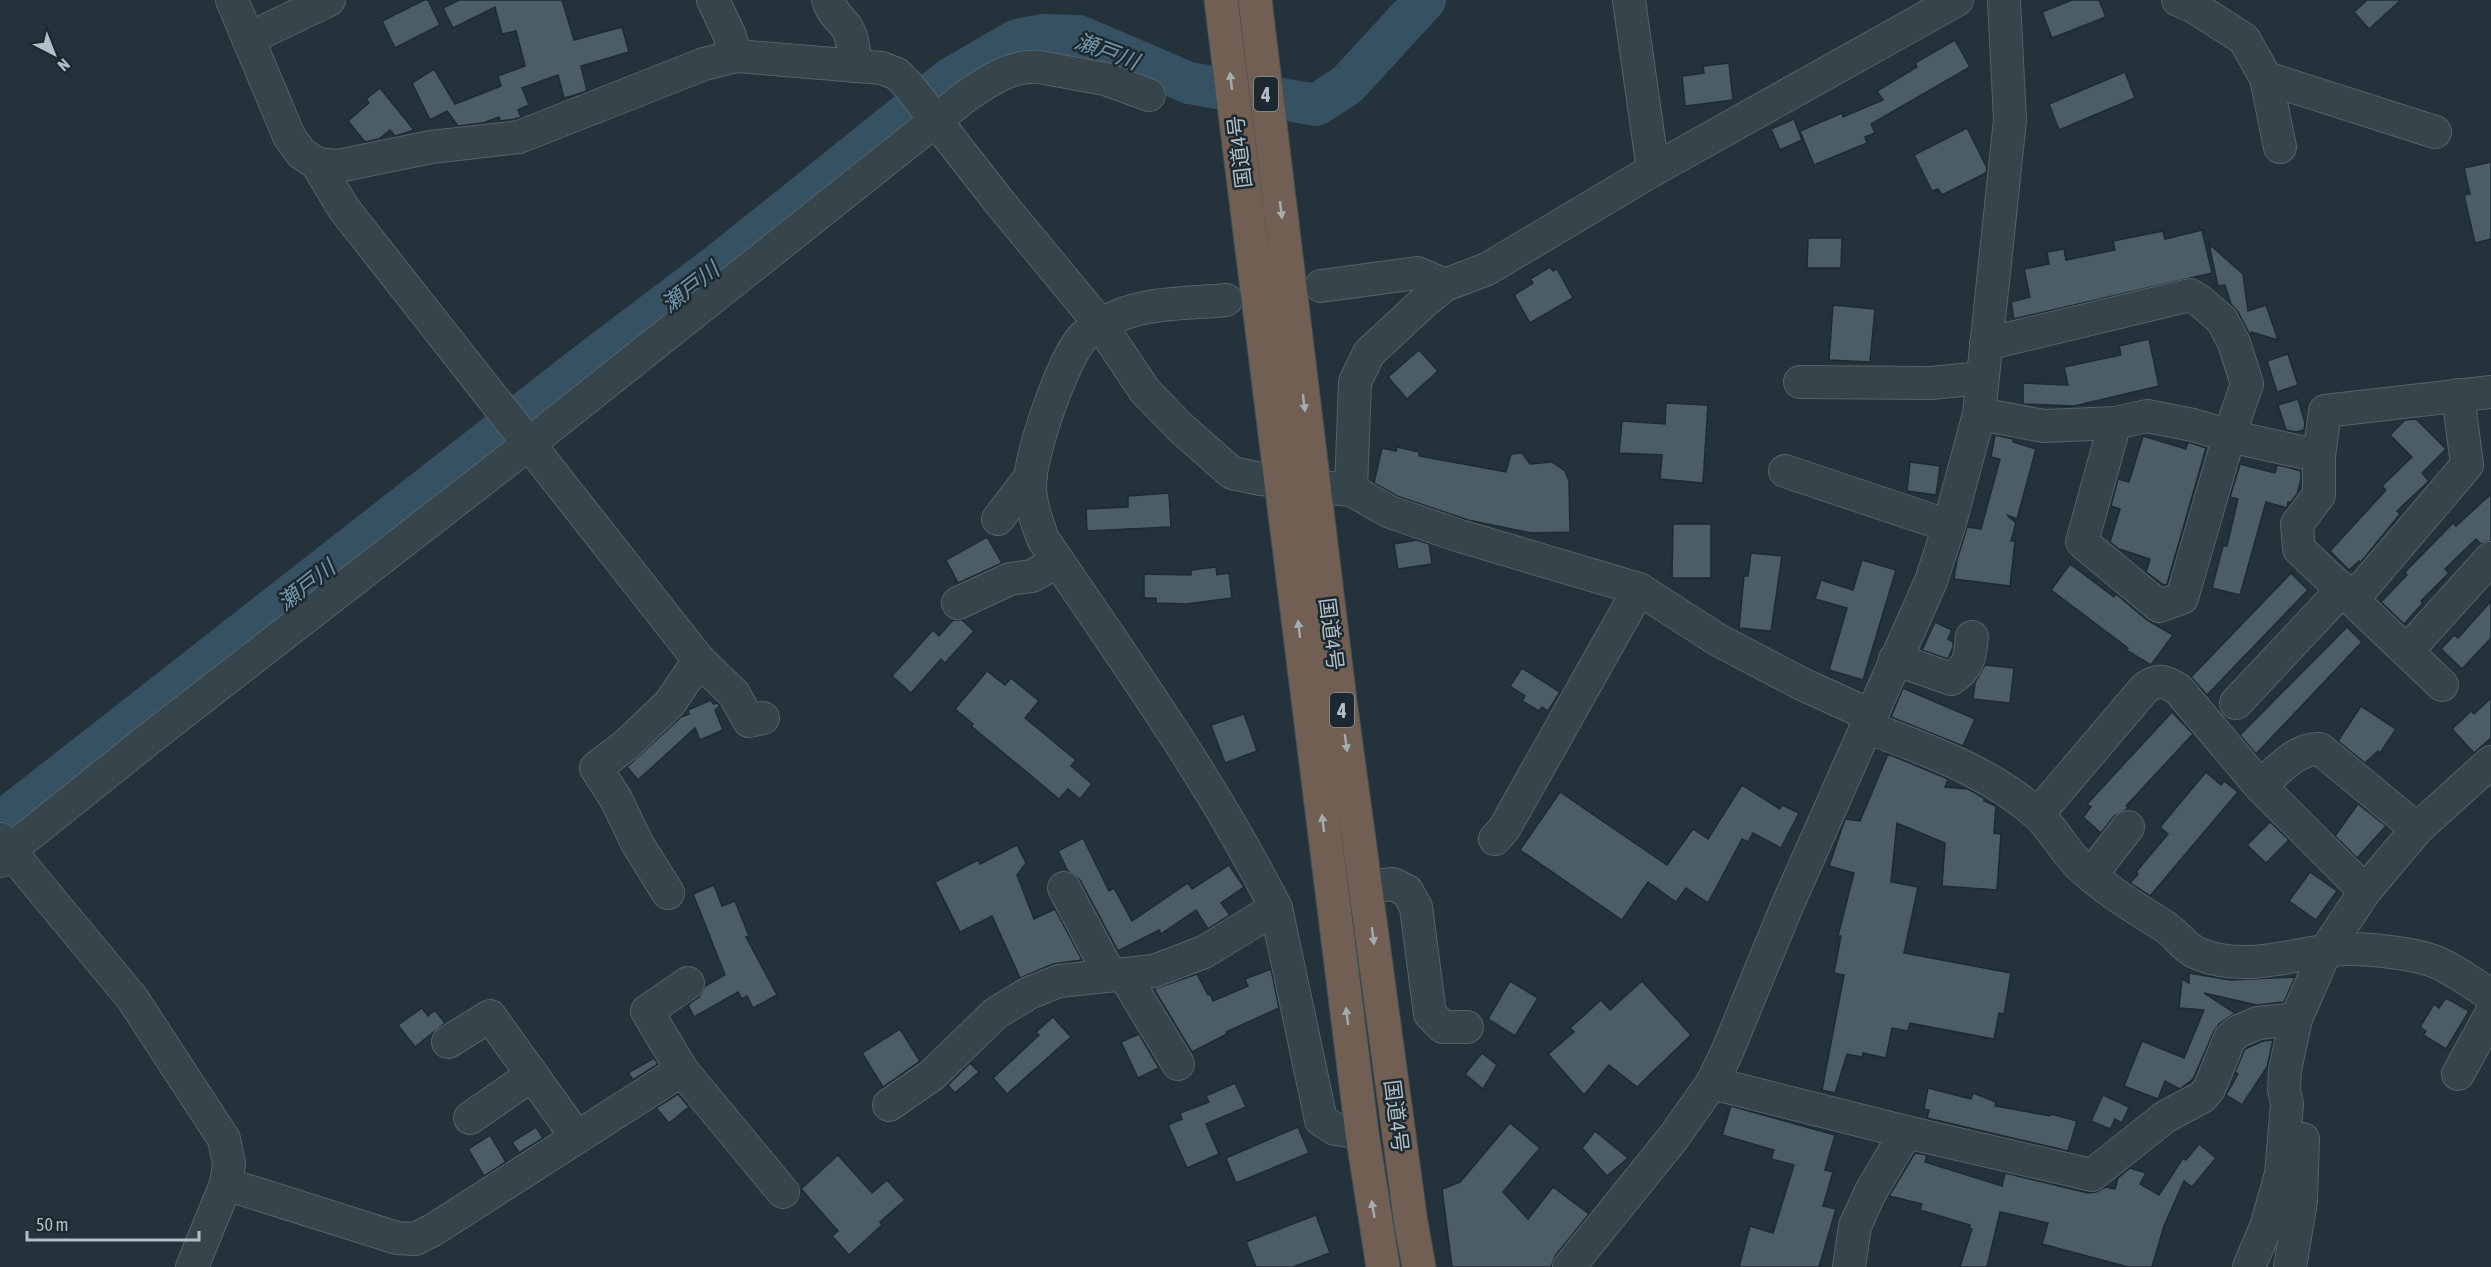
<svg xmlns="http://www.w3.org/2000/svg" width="2491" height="1267" font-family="'Asap Condensed','Noto Sans JP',sans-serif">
	<rect width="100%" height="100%" fill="#23323b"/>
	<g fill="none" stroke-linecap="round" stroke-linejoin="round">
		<path stroke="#365262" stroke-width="42" d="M0,823L593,359L719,264L950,79L1017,40L1043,35L1079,36L1189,83L1316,105L1347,85L1425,0"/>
	</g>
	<g fill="#4c5d67" stroke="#1e2b32" stroke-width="1.5">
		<path d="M424,0H428L440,25L395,48L382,21Z"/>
		<path d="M459,0H562L574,40L622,27L629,52L581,66L587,91L575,95L564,98L558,75L522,88L529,105L518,110L521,117L515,119L500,121L499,117L483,123L458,126L447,111L430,120L412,83L434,69L455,104L501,86L498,76L525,66L516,31L502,34L495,7L453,28L443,8Z"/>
		<path d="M2072,0H2099L2106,17L2052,38L2042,12Z"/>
		<path d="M2367,0H2401L2369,29L2354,12Z"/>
		<path d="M1955,40L1970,67L1871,124L1875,133L1865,137L1867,143L1814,165L1800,131L1842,113L1843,117L1883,100L1877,91L1917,67L1915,63Z"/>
		<path d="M1729,63L1733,100L1685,106L1682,76L1704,73L1703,66Z"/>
		<path d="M2125,72L2135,98L2059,130L2049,104Z"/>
		<path d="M380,88L414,130L395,136L390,130L379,139L365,142L348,121L369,103L366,99Z"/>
		<path d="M1794,119L1802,140L1780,150L1771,129Z"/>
		<path d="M1967,128L1987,168L1986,173L1942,195L1938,189L1932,191L1914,155Z"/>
		<path d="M2491,162V239L2475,243L2464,195L2470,194L2464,168Z"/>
		<path d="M2202,230L2212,273L2014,319L2011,302L2030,297L2024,269L2049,264L2047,252L2064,249L2066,260L2115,250L2113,241L2163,231L2165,239Z"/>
		<path d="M1808,238H1842L1841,268H1807Z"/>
		<path d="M2209,244L2243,274L2248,311L2266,305L2278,340L2251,332V337L2238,312L2231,304L2225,285L2218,286Z"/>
		<path d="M1550,267L1553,271L1557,269L1573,298L1530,323L1514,295L1533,283L1530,279Z"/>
		<path d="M1833,305L1875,309L1870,362L1829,360Z"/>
		<path d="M2149,339L2159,386L2074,406L2023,404V383L2068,385L2064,367L2121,355L2119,346Z"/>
		<path d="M1419,350L1438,371L1407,399L1388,377Z"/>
		<path d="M2288,354L2298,385L2277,392L2267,361Z"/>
		<path d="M2298,399L2305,423L2304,430L2296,432L2286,430L2278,405Z"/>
		<path d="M1666,403L1708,405L1703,483L1660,479L1662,455L1619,453L1622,421L1665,424Z"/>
		<path d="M2416,419L2446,449L2422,473L2429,481L2397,511L2400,514L2360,563L2359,561L2349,570L2330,551L2386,490L2382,486L2412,457L2390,435L2405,420Z"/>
		<path d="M1995,435L2013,439V442L2036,449L2017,519L2007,515L2016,523L2011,541H2015L2010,586L1954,579L1957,560L1967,527L1981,529L2000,459L1991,457Z"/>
		<path d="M2143,436L2186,449L2188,442L2206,448L2167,584L2164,585L2146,572L2150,559L2119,549L2110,542L2120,509L2111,506L2118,479L2129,482Z"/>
		<path d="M1397,447L1419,452V456L1506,472L1511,454L1522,453L1530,464L1552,462L1565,471L1569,481L1570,532L1531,533L1468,520L1397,496L1374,483L1382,448L1396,451Z"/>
		<path d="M1910,462L1940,466L1936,495L1907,491Z"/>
		<path d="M2240,464L2275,473L2277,465L2287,467L2301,471V479L2297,494L2291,502H2288L2287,508L2266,502L2240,595L2212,588L2223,546H2227L2238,499L2230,497Z"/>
		<path d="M1169,493L1171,527L1087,531L1086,509L1128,507V496Z"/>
		<path d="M2491,494V541L2481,544L2476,539L2445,569L2449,573L2421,601L2423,603L2404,624L2381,602L2407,575L2405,572L2453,523L2456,526Z"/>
		<path d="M1673,524H1711V578H1672Z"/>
		<path d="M987,537L1002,563L958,583L946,560Z"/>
		<path d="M1417,540L1429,544L1432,564L1398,569L1394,544Z"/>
		<path d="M1751,553L1782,556L1771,631L1739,628L1744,576H1748Z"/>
		<path d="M1862,560L1896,570L1863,680L1829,670L1847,608L1815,599L1821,580L1853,590Z"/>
		<path d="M2070,564L2114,597L2116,594L2147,620L2173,635L2151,665L2126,650L2128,648L2051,590Z"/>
		<path d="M1216,567L1217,575L1229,573L1232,598L1186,604L1156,603V598H1144V574L1191,575V570Z"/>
		<path d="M2291,573L2308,590L2207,695L2191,677Z"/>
		<path d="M2491,601V638L2462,669L2441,649L2454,635L2458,638Z"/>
		<path d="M953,620H962L974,631L945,663L941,659L911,693L892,676L933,630L939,636Z"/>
		<path d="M1935,622L1952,630L1948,639L1953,642V647L1948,659L1922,650Z"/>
		<path d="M2347,627L2362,642L2256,754L2240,735Z"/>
		<path d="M1985,665L2014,668L2010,703L1973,699L1975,683Z"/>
		<path d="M1522,668L1560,692L1548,711L1542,707L1539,711L1522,701L1525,696L1510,686Z"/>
		<path d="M987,671L1005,685L1011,678L1039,701L1025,718L1076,760L1071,766L1092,784L1080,799L1068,789L1059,799L971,726L973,724L955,709Z"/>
		<path d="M1903,688L1975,719L1963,746L1891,717Z"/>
		<path d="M2491,698V738L2474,753L2452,729L2471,711L2474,714Z"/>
		<path d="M711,700L713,704L717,703L720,706L715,710L723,730L700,740L695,728L638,780L627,767L681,717L689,714L688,710Z"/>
		<path d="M2361,706L2396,729L2380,753L2378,751L2365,763L2338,741Z"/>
		<path d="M2172,712L2193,734L2126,806L2128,807L2126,810L2114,816L2101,833L2083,817L2091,807L2087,804Z"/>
		<path d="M1244,714L1257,751L1225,763L1211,725Z"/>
		<path d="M1888,754L1948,779L1945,787L1968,789L1984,798V801L1996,806L1994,833L2001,834L1997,890L1942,886L1945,843L1897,823L1891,882L1918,887L1904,953L2011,973L2004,1014L1999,1013L1994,1039L1910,1023L1908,1031L1892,1028L1886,1058L1863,1053L1862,1057L1847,1054L1835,1093L1822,1090L1844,975L1834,973L1841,936H1838L1854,873L1829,866L1845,819L1860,821Z"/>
		<path d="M2206,772L2221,785L2224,781L2238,792L2150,896L2130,883L2138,874L2136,872L2168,834L2160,827Z"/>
		<path d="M1742,785L1780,809L1782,805L1799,813L1781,848L1753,833L1748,842L1742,839L1708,903L1686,888L1676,902L1648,882L1622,920L1520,850L1560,792L1667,865L1693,829L1708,839Z"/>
		<path d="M2358,804L2386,826L2357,858L2335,836Z"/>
		<path d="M2270,822L2289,840L2266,863L2247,845Z"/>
		<path d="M1083,838L1109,891L1114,888L1132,921L1188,883L1192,889L1229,865L1244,887L1221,903L1230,915L1208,929L1196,910L1161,934L1159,930L1118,951L1080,880L1068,871L1058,851Z"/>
		<path d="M1017,845L1026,863L1017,875L1034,919L1055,909L1082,960L1053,964L1020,978L992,916L960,932L935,882L978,860L980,864Z"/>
		<path d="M2310,872L2337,891L2316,920L2289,901Z"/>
		<path d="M714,885L722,906L735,901L749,936L746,937L777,995L753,1008L747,996L742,999L738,992L694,1017L688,1005L699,997L705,986L725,975L693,894Z"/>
		<path d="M1271,969L1279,1008L1226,1032L1227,1034L1192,1052L1154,989L1197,974L1208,995L1210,994L1213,1001L1248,986L1245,979Z"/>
		<path d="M2189,973L2230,980L2295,977L2284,1002L2257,1005L2204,993L2235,1013L2219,1024L2214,1031L2193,1079L2180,1089L2165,1081L2158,1099L2124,1086L2142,1041L2184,1058L2204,1010L2179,1008L2182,979L2189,983Z"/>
		<path d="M1510,981L1538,998L1515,1036L1488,1019Z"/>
		<path d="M1642,981L1691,1035L1637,1087L1609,1065L1584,1095L1548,1054L1574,1032L1570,1028L1601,1000L1610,1010Z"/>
		<path d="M2446,998L2469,1011L2446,1049L2423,1035L2426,1031L2420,1027L2434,1004L2439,1008Z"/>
		<path d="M422,1008L428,1016L435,1010L445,1023L415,1047L398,1025Z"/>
		<path d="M1053,1017L1071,1037L1007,1094L993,1078L1039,1035L1036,1032Z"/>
		<path d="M900,1029L920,1061L883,1087L862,1053Z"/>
		<path d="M1139,1034L1159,1068L1138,1078L1121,1042Z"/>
		<path d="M2273,1040L2267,1067L2242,1105L2226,1095L2238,1074L2235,1072L2245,1049L2263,1041Z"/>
		<path d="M1482,1053L1497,1065L1483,1089L1465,1074Z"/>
		<path d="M654,1058L658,1064L633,1080L628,1073Z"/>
		<path d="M970,1063L979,1072L955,1093L948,1085Z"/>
		<path d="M1235,1083L1246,1107L1206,1124L1219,1154L1187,1168L1168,1125L1182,1119L1180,1113L1209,1102L1206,1096Z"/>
		<path d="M1928,1088L1971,1099L1973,1093L1996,1102L1995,1106L2050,1116L2051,1114L2077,1121L2068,1151L1927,1118L1929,1110L1924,1109Z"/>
		<path d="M678,1094L689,1107L669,1123L656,1108Z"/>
		<path d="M2103,1095L2129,1107L2122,1123L2115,1119L2110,1129L2091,1121Z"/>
		<path d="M1731,1106L1835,1135L1825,1170L1833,1172L1823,1206L1836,1209L1819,1267H1739L1750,1226L1773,1233L1794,1165L1771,1159L1774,1150L1722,1135Z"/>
		<path d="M1510,1123L1540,1148L1503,1192L1528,1219L1553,1187L1589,1214L1555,1256L1551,1267H1452L1442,1189L1460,1182Z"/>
		<path d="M536,1127L543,1138L519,1153L512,1142Z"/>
		<path d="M1298,1127L1309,1153L1236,1183L1226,1158Z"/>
		<path d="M1595,1131L1628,1158L1607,1176L1582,1148Z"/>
		<path d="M490,1135L506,1162L484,1176L468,1149Z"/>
		<path d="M2199,1144L2216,1158L2192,1187L2184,1181L2164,1226L2152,1267H2128L2042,1244L2048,1223L2000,1212L1987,1267H1960L1972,1229L1969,1228L1970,1225L1920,1210L1922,1204L1889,1196L1915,1153L1927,1155L1925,1162L2002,1186L2005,1173L2088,1193L2096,1192L2106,1187L2115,1189L2118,1178L2130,1168L2146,1173L2140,1184L2159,1195L2183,1158L2186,1160Z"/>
		<path d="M838,1155L872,1193L887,1180L905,1200L880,1222L882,1225L849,1255L832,1236L838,1231L801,1189Z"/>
		<path d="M1316,1215L1330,1253L1293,1267H1256L1246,1242Z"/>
	</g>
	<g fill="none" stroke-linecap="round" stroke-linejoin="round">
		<g stroke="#556269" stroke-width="34">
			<g id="minor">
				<path d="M232,0L289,136L301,153L317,164L338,166L431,147L519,137L704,64L736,56L882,68L897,74L908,85L1001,204L1101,325C1136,301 1185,304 1226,300"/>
				<path d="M713,0L729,34L736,56"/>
				<path d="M828,0C831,12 840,18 847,28C854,40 854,53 855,66"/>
				<path d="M1629,0L1653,170"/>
				<path d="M2178,0L2194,7L2244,39L2266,78L2435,132"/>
				<path d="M248,39L329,0"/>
				<path d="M2266,78L2280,147"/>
				<path d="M317,164L344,209L699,660L734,694L749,721L763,718"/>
				<path d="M1321,286L1417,273L1445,285"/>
				<path d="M1986,344L2190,295L2200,301L2222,320L2234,343L2247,384L2229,436L2182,598L2159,606L2082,542L2115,423"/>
				<path d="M1800,382L1931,383L1982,378"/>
				<path d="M1979,414L2044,426L2115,423L2147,416L2193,425L2229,436L2319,456"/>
				<path d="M1785,471L1949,526"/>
				<path d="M1330,488L1351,490L1390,512L1460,536L1639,589L1718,640L1802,684L1870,715"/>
				<path d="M1351,490L1355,382L1369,353L1425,301L1445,285L1487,269L1653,170L1957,0"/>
				<path d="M998,519L1031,476"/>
				<path d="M2353,599L2467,465L2458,395"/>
				<path d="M958,603L1010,579L1032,576L1058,561"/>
				<path d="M2408,650L2491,558"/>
				<path d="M1895,659L1951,679C1969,668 1970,657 1972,637"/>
				<path d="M2442,685L2299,549L2297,524L2319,495V456L2325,411L2491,392"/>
				<path d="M2236,703L2343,589"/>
				<path d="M1867,727C1926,750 1987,770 2036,813C2053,828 2063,849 2079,865C2105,890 2134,907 2164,926C2177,934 2184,948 2199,954C2242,971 2281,957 2324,951C2351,946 2411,952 2436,962C2455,970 2473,984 2491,995"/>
				<path d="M2260,786C2277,772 2297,747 2320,749L2417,829"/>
				<path d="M2038,814L2145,688C2159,678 2166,681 2179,690L2260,786L2365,891"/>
				<path d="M0,839L132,998L224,1139L229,1164L226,1184L192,1267"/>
				<path d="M1495,839L1504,829L1639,589"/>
				<path d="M0,861L9,851L154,735L530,443L965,97C988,81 1010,65 1039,67L1105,79L1149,95"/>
				<path d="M2091,875L2128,827"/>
				<path d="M1366,887L1393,884L1407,891L1416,907L1430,1014L1443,1027H1467"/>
				<path d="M1064,888L1110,975"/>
				<path d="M668,893L637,843L616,799L596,768L626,745L670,703L699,660"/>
				<path d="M1276,908C1210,778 1124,659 1043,539C1037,522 1030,504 1030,485C1030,454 1062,362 1082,338C1087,333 1095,329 1101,325L1145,391L1181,428L1232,473L1261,479L1281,481"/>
				<path d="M1124,975L1178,1064"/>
				<path d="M688,983L647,1011L682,1070L783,1192"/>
				<path d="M448,1042L490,1016L576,1136"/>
				<path d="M2458,1074L2491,1014"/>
				<path d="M1712,1083L1906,1132L2092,1175L2165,1117L2202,1097L2209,1089L2230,1038L2239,1031L2258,1023L2296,1019L2326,950L2365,891L2417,829L2491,762"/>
				<path d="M889,1105L932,1075L996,1013L1029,993L1059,981L1154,971L1204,952L1276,908L1321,1120L1335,1129L1362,1133"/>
				<path d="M470,1118L532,1075"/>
				<path d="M226,1184L397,1238L415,1239L433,1230L682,1070"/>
				<path d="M1569,1267L1673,1138L1712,1083L1727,1052L1787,906L1931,581L1949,526L1979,414L2010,120L2004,0"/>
				<path d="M1849,1267L1855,1226L1870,1193L1906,1132"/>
				<path d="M2249,1267L2266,1227L2281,1174L2287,1104L2284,1090L2285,1070L2296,1019"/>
				<path d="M2290,1267L2301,1201L2303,1139"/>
			</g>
		</g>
		<g stroke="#424f56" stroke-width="35">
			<g id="highway">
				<path d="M1221,0L1362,1133L1383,1267"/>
				<path d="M1255,0L1340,700L1411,1223L1419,1267"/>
			</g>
		</g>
		<use href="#minor" stroke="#36444b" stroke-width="32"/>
		<use href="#highway" stroke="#715f53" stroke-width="33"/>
	</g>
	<defs><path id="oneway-solid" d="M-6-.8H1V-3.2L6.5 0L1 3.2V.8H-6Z" transform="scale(1.5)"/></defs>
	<g fill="#a5acb0">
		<use href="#oneway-solid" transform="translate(1231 81) rotate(-97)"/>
		<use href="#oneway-solid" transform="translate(1281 210) rotate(83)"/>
		<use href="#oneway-solid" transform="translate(1304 403) rotate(83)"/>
		<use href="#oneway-solid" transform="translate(1299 629) rotate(-97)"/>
		<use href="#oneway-solid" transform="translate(1346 743) rotate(82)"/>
		<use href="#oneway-solid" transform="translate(1323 823) rotate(-97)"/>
		<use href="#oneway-solid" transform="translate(1373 936) rotate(82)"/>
		<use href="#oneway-solid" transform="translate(1347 1016) rotate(-97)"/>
		<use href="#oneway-solid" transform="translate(1373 1209) rotate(-100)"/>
	</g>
	<g text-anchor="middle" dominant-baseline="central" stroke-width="5" stroke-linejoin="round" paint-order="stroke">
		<g fill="#1c2930" stroke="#85929a" stroke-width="1.5">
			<rect x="1254" y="77" width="24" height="34" rx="4.5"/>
			<rect x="1330" y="693" width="24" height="34" rx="4.5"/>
		</g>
		<g font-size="20" font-weight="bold" fill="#b2bfc7">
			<text x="1266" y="94">4</text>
			<text x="1342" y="710">4</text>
		</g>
		<g font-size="21" fill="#b2bfc7" stroke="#1c2930">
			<text transform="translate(1239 152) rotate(-97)">国道4号</text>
			<text transform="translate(1332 634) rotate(83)">国道4号</text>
			<text transform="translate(1397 1116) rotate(83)">国道4号</text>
		</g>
		<g font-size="22" font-style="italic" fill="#7296aa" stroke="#1c2930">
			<text transform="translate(1107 51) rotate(20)">瀬戸川</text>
			<text transform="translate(690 287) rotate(-38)">瀬戸川</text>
			<text transform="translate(306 585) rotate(-38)">瀬戸川</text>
		</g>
	</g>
	<g transform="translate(54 54) rotate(138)" stroke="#1c2930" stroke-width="4.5" paint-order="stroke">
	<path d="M0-4.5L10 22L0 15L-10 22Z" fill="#b2bfc7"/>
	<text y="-9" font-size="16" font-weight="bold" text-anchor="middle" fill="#b2bfc7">N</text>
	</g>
	<path d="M27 1231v9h172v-9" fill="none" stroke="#b2bfc7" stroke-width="3"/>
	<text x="36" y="1231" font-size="18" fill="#b2bfc7" stroke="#1c2930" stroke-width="4.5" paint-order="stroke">50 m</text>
</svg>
